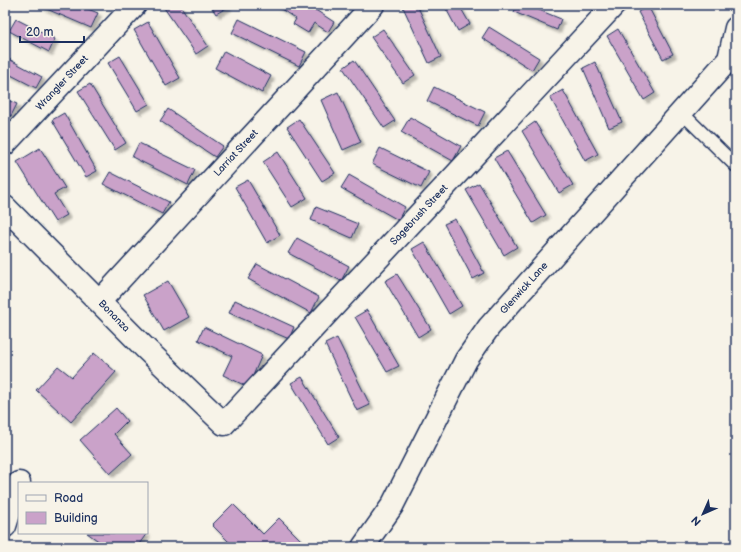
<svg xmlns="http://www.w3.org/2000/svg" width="741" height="552" font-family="'Balsamiq Sans',sans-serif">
	<defs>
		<filter id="shadow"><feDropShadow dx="3.5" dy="3.5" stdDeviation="1" flood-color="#0004"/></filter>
	</defs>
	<rect width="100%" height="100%" fill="#f7f3e8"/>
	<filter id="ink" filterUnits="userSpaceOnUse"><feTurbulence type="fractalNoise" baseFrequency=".025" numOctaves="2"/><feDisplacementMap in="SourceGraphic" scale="8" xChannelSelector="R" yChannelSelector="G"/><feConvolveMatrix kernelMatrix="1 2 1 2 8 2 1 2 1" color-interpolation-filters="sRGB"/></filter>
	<g filter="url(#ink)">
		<g fill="#caa2c9" stroke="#1b2f5e" filter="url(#shadow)">
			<path d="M43,5H78L98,13L91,28L42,7Z"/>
			<path d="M162,5H180L208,46L196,54Z"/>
			<path d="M210,5H227L228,7L216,14Z"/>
			<path d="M275,5H308L334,22L328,32L314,23L308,33L293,24L296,19Z"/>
			<path d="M402,5H417L441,57L429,63Z"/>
			<path d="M444,5H459L470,24L458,31Z"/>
			<path d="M517,5H527L561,19L557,30L514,12Z"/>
			<path d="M648,6L673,54L663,59L638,12Z"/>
			<path d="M16,19L55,39L49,52L9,31Z"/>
			<path d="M239,19L306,52L299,66L232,33Z"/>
			<path d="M148,22L180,78L166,86L134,30Z"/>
			<path d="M489,27L539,58L532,70L482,38Z"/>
			<path d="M383,29L415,75L403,83L371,37Z"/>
			<path d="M618,29L655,93L644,100L607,36Z"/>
			<path d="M224,51L271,76L262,93L215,68Z"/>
			<path d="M120,56L149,104L137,111L108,63Z"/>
			<path d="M5,57L42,77L36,88L5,72Z"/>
			<path d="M354,60L395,121L384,128L343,68Z"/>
			<path d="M595,62L622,122L609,128L583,68Z"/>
			<path d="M90,84L126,143L115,150L78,91Z"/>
			<path d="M434,87L485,112L478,126L427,101Z"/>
			<path d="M563,90L598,154L585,161L550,97Z"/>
			<path d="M338,92L361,142L343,150L321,100Z"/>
			<path d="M5,99L17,104L11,116L5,114Z"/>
			<path d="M168,109L223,146L215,157L160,121Z"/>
			<path d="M64,113L97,171L86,177L52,120Z"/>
			<path d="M410,117L461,146L453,161L401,132Z"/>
			<path d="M299,119L335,173L322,181L287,127Z"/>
			<path d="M535,122L573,185L559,193L522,131Z"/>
			<path d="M139,143L195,170L188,185L132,157Z"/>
			<path d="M40,148L65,188L54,194L67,215L55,222L17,162Z"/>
			<path d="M380,148L429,172L421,188L372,164Z"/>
			<path d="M507,151L546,215L533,223L494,158Z"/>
			<path d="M278,152L307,198L292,207L263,162Z"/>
			<path d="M110,172L169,202L162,214L103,184Z"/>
			<path d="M349,175L405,207L398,220L341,188Z"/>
			<path d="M248,180L280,235L267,243L235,187Z"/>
			<path d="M479,183L517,247L504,255L466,190Z"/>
			<path d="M316,207L358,224L352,238L311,220Z"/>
			<path d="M455,219L484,273L473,279L444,224Z"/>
			<path d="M297,238L349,266L341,281L288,253Z"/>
			<path d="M424,242L462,306L449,314L412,249Z"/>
			<path d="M257,264L319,297L311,313L248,279Z"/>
			<path d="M397,274L431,329L418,337L385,281Z"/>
			<path d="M168,281L189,317L164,331L143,295Z"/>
			<path d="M235,300L294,327L289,339L229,313Z"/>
			<path d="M367,310L399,366L387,372L355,317Z"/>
			<path d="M204,327L262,355L248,387L223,375L232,356L198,340Z"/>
			<path d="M337,338L370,405L357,411L325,344Z"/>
			<path d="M94,353L116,372L71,422L36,390L58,366L72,377Z"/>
			<path d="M302,377L339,437L328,444L291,383Z"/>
			<path d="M116,408L127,421L114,434L132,454L110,474L80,440Z"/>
			<path d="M233,504L263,534L279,518L302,541L296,547H234L212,525Z"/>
			<path d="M87,533H147L137,547H124L118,543L115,547H107Z"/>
		</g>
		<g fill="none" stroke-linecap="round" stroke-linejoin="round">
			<g stroke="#1b2f5e" stroke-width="15">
				<path id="service" d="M681,112L736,166"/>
			</g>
			<g stroke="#1b2f5e" stroke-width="25">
				<g id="minor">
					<path d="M5,144L135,5"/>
					<path d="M5,207L144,347L224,424L614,5"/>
					<path d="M100,301L373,5"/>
					<path d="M5,526L19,483"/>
					<path d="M363,547L392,506L466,360L489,327L729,59L736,28"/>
				</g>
			</g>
			<use href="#service" stroke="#f7f3e8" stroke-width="12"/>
			<use href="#minor" stroke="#f7f3e8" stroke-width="22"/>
		</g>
	</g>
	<g text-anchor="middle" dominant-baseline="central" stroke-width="3.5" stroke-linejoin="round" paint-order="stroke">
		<g font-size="10" fill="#1b2f5e" stroke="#f7f3e8">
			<text transform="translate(62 83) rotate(-47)">Wrangler Street</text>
			<text transform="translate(236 153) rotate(-47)">Larriat Street</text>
			<text transform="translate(419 215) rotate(-47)">Sagebrush Street</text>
			<text transform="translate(524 288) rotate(-48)">Glenwick Lane</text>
			<text transform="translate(114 316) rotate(46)">Bonanza</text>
		</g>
	</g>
	<rect width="741" height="552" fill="none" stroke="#f7f3e8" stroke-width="20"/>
	<rect x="10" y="10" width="721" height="532" fill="none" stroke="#1b2f5e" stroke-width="1.5" filter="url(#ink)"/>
	<rect x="18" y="482" width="130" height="52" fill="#f7f3e8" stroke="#9fa5b1"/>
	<rect x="26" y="495" width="20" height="6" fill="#f7f3e8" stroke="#9fa5b1"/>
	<text x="54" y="502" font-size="12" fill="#1b2f5e">Road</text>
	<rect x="26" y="512" width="20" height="12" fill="#caa2c9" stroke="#9fa5b1"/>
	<text x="54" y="522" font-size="12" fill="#1b2f5e">Building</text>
	<g transform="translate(703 514) rotate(225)" stroke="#f7f3e8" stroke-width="3" paint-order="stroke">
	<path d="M0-3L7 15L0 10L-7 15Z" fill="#1b2f5e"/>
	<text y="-6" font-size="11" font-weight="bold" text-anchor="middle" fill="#1b2f5e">N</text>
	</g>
	<path d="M20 36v6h64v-6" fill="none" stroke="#1b2f5e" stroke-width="2"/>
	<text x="26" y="36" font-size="12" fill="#1b2f5e" stroke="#f7f3e8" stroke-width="3" paint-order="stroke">20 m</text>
</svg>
